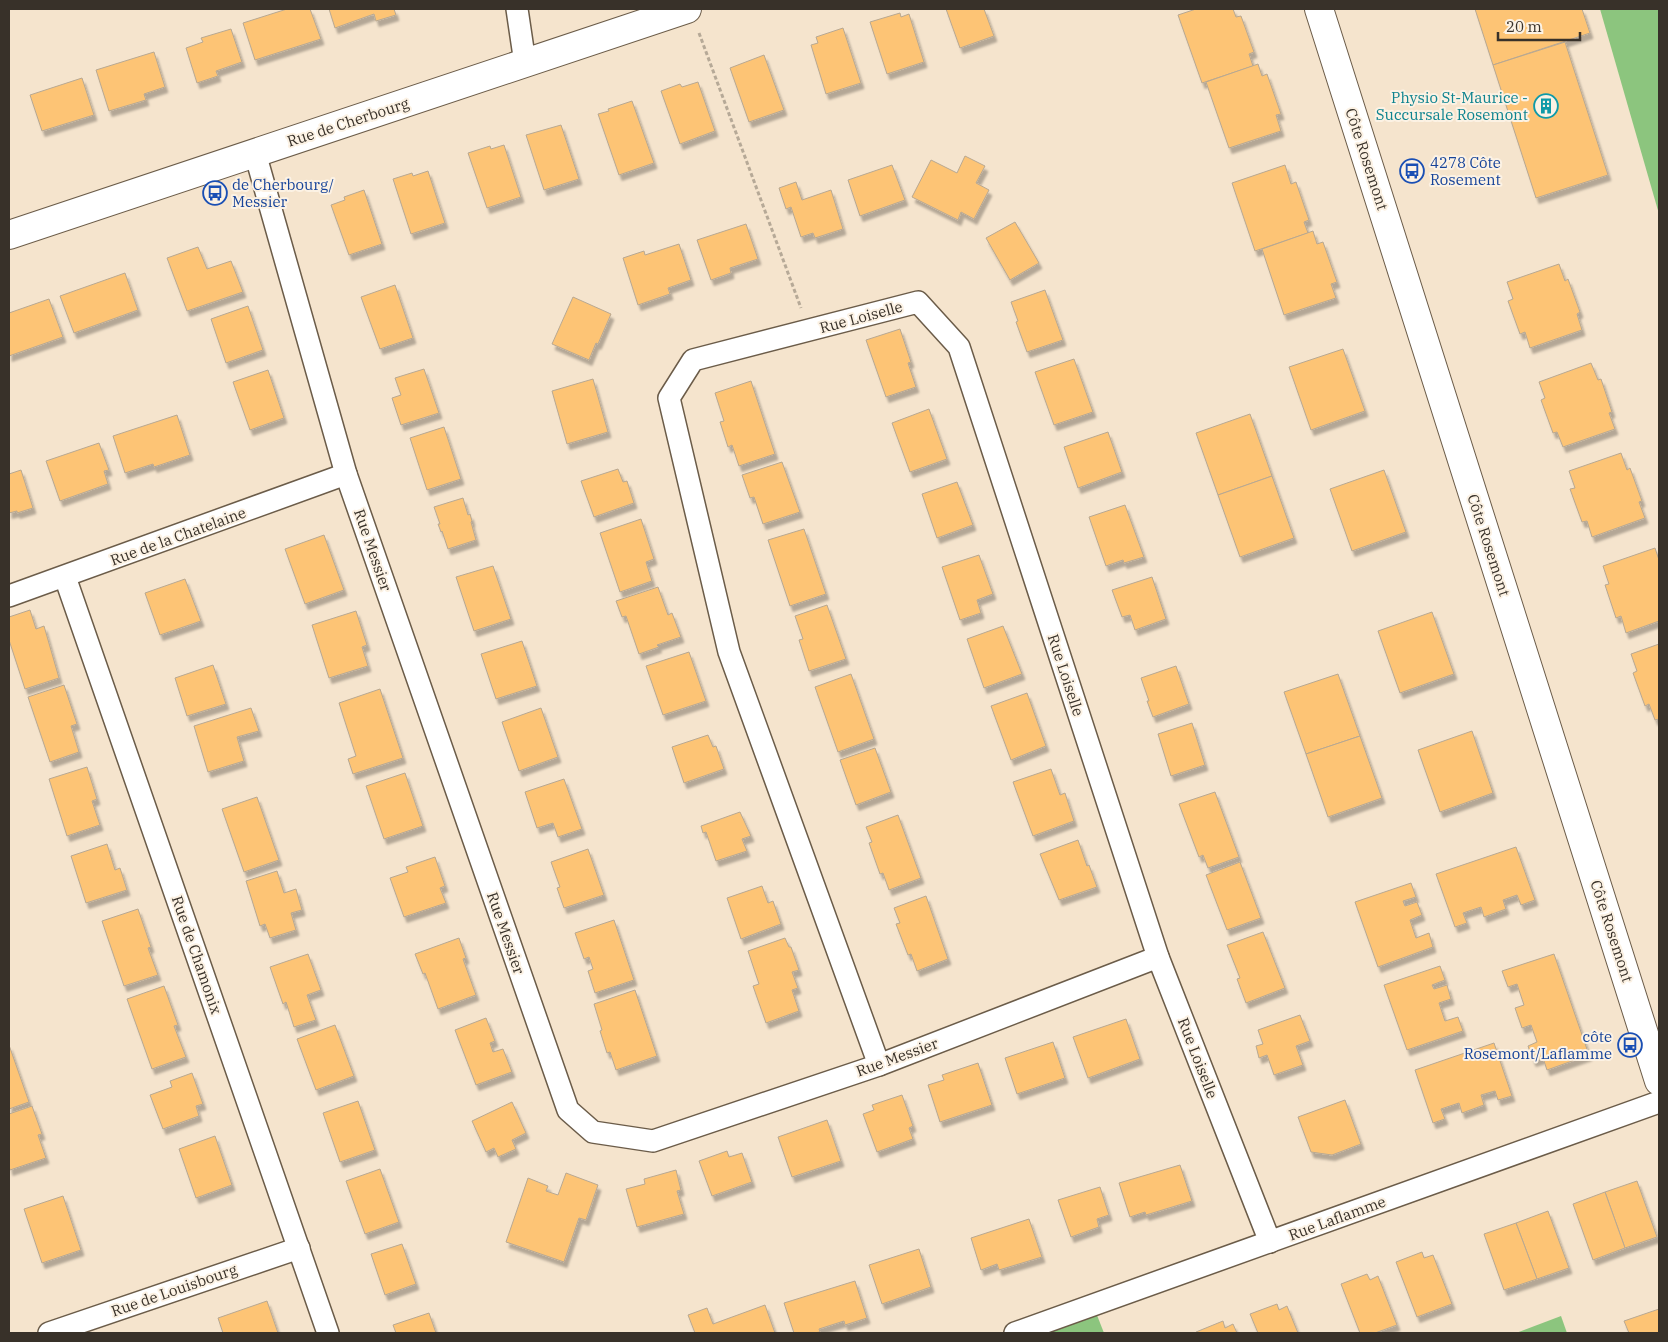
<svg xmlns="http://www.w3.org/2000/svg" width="1668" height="1342" font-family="'IBM Plex Serif',serif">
	<defs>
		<filter id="shadow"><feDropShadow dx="3" dy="5.5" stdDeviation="1" flood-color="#0004"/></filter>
	</defs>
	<rect width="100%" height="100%" fill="#f5e4cd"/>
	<g fill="#8cc57e">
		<path d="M1600,9H1659V214Z"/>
		<path d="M1093,1305L1104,1333H1015Z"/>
		<path d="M1561,1316L1567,1333H1516Z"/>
	</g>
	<g fill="#fdc474" stroke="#b8a892" filter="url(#shadow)">
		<path d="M287,9H310L321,39L255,60L243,23Z"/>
		<path d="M329,9H394L396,15L376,21L374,14L335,28Z"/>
		<path d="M946,9H984L994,36L960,48Z"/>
		<path d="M1196,9H1233L1236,17L1241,16L1254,52L1249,54L1253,66L1202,83L1178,15Z"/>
		<path d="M1475,9H1582L1590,33L1493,65Z"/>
		<path d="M900,13L901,17L909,14L924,62L887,74L870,22Z"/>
		<path d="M843,28L861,83L826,94L811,45L818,43L816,37Z"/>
		<path d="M231,29L242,62L216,71L218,76L197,83L186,48L203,42L201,38Z"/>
		<path d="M1565,42L1608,175L1536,198L1493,65Z"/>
		<path d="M154,52L165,87L144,94L146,100L109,111L96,70Z"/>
		<path d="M764,55L784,110L749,122L730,68Z"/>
		<path d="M1258,64L1262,76L1267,74L1281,114L1276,115L1281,131L1229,148L1206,82Z"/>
		<path d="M82,78L94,115L42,131L30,95Z"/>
		<path d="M698,82L715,131L680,144L661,91L680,84L682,87Z"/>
		<path d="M632,101L654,163L619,175L598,114L609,111L608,109Z"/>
		<path d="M561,125L579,179L544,190L526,135Z"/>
		<path d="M504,145L521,197L487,208L468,153L490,146L491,149Z"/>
		<path d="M965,156L985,166L976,183L989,190L974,219L961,212L958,220L912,197L931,160L957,173Z"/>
		<path d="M892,165L905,200L860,216L848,180Z"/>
		<path d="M1285,165L1291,184L1296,182L1309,220L1304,222L1308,233L1255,251L1232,183Z"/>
		<path d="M428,171L445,223L411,234L393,179L412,173L413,176Z"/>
		<path d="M796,182L802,200L831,190L843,229L815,238L813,233L801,237L791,207L786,209L779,188Z"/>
		<path d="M364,190L382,244L349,255L331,205L345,200L344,197Z"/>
		<path d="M1015,222L1039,263L1010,280L986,238Z"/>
		<path d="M746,224L758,259L730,268L731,273L711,280L697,240Z"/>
		<path d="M1313,231L1317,244L1323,242L1337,282L1331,284L1336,298L1284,315L1262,249Z"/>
		<path d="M679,244L691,280L668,288L670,294L638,305L623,258L644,251L645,255Z"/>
		<path d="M198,247L207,269L231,261L243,292L187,311L167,258Z"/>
		<path d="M1559,264L1565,281L1568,279L1580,312L1577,314L1582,330L1530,348L1525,332L1520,334L1508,301L1513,299L1507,282Z"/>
		<path d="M125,273L138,310L74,333L60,296Z"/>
		<path d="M395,285L413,338L380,349L361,297Z"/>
		<path d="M1045,290L1063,340L1027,352L1016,322L1018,321L1011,302Z"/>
		<path d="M573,297L611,314L598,344L596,343L589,360L552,344Z"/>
		<path d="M49,299L63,337L9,356V313Z"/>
		<path d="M248,306L263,350L226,363L211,319Z"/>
		<path d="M900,329L911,362L908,363L916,387L886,397L866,340Z"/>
		<path d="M1343,349L1365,411L1311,430L1289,367Z"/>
		<path d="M1074,359L1093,412L1054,425L1035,372Z"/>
		<path d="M1591,363L1598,380L1601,379L1612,412L1609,413L1615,429L1563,447L1557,432L1553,433L1541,400L1545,398L1539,382Z"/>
		<path d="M424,369L439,413L401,425L392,398L401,395L395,378Z"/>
		<path d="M268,370L284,418L250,430L233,382Z"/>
		<path d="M593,379L608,432L567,444L552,391Z"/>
		<path d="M751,381L775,454L739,466L732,445L728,447L720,422L724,421L715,393Z"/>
		<path d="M929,409L947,459L910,472L892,423Z"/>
		<path d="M1250,414L1272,476L1218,495L1196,433Z"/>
		<path d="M177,415L190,455L154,467L153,464L125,473L113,436Z"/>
		<path d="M444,427L461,479L427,490L410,438Z"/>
		<path d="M1108,432L1122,472L1078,488L1064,447Z"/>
		<path d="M99,443L109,470L104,471L108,484L60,501L46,461Z"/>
		<path d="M1621,453L1627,470L1630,468L1642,501L1639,502L1645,518L1592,537L1587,521L1582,522L1570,489L1575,488L1569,471Z"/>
		<path d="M782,462L800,512L763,524L754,497L750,498L742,475Z"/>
		<path d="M618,469L623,482L627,481L634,503L594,517L581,481Z"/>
		<path d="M21,470L33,508L17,513V511L9,513V474Z"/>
		<path d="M1384,470L1406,532L1352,551L1330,489Z"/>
		<path d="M1272,476L1294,538L1240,557L1218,495Z"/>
		<path d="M957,482L973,525L937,538L922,494Z"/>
		<path d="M463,498L468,515L470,514L472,521L471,522L476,540L448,549L442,531L441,532L438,524H440L434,507Z"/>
		<path d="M1125,505L1144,557L1124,563L1123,560L1106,566L1089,517Z"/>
		<path d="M641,519L654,559L646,562L652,581L620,592L600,533Z"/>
		<path d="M804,529L826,594L790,606L768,540Z"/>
		<path d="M324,535L344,590L305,604L285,549Z"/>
		<path d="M1655,548L1659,560V621L1626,633L1621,616L1616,618L1605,585L1609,584L1603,566Z"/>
		<path d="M979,555L993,594L977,600L981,613L960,620L942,567Z"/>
		<path d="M493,566L511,619L474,631L456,577Z"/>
		<path d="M1152,577L1166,619L1135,630L1130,615L1122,617L1112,590Z"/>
		<path d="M185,579L201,621L160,635L145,593Z"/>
		<path d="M658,587L668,615L672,613L681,637L657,645L659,647L639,654L626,616L622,617L616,601Z"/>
		<path d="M827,605L846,659L809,671L799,640L803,639L795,616Z"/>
		<path d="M30,610L36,629L44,626L59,678L25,689L9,640V617Z"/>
		<path d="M356,611L367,645L362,647L368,666L329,678L312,625Z"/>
		<path d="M1432,612L1454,674L1400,693L1378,631Z"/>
		<path d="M1003,626L1022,674L984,688L967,639Z"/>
		<path d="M522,641L537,686L496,699L481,654Z"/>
		<path d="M1659,644V719L1655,720L1649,704L1645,706L1633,673L1637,671L1631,654Z"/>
		<path d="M689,652L706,701L663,715L646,666Z"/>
		<path d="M213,665L226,704L187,716L175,678Z"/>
		<path d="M1176,666L1189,704L1153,717L1147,701H1149L1141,678Z"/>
		<path d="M851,674L874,739L838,752L815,687Z"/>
		<path d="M1338,674L1360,736L1306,754L1284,692Z"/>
		<path d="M64,685L77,724L71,726L79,752L50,762L28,697Z"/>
		<path d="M380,689L403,758L353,774L348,759L356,756L339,703Z"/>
		<path d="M1027,693L1046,746L1011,760L991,706Z"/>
		<path d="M251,708L259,731L237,737L244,761L208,772L194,726Z"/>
		<path d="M541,708L558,757L519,771L502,722Z"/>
		<path d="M1192,723L1205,765L1171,776L1158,734Z"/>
		<path d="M1472,731L1493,793L1440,812L1418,750Z"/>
		<path d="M708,735L713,747L716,746L724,769L684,783L672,747Z"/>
		<path d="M1360,736L1382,798L1328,817L1306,754Z"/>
		<path d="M875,748L891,792L856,805L840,760Z"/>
		<path d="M87,767L97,799L92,801L100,825L67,836L49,779Z"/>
		<path d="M1051,769L1060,795L1065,793L1074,821L1033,836L1013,782Z"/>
		<path d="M405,773L423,826L384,839L366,786Z"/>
		<path d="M564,779L582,829L558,837L553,823L537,828L525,792Z"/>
		<path d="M1215,792L1239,857L1208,868L1203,855L1199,857L1179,804Z"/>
		<path d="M257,797L279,860L244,872L222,809Z"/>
		<path d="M740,812L751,836L742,839L747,851L716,861L706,832L703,833L701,826Z"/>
		<path d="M898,815L921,878L889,890L883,873L880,874L869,843L872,842L866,827Z"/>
		<path d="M1078,840L1087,866L1089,865L1097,887L1059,900L1040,854Z"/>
		<path d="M107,844L115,870L120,868L127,890L86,903L71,856Z"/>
		<path d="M1516,847L1535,900L1521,905L1517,895L1503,900L1506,909L1484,917L1481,907L1463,913L1467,923L1455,927L1436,874Z"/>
		<path d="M588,849L604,895L564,908L557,888L560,887L551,862Z"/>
		<path d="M435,857L445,886L440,888L446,903L404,917L390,878L408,872L406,867Z"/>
		<path d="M1240,862L1261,918L1227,930L1206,875Z"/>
		<path d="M277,871L284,893L296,889L302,910L291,913L296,930L270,938L265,924L260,926L246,881Z"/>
		<path d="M1411,883L1416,897L1403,901L1405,906L1417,902L1422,915L1410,920L1416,938L1429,933L1433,947L1378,967L1355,902Z"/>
		<path d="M762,886L768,903L773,901L781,924L741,939L727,898Z"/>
		<path d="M926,896L948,959L917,971L911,954L908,955L896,924L900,923L894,908Z"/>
		<path d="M138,909L151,947L148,948L158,975L124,986L102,921Z"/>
		<path d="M614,920L634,980L595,993L588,971L593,969L589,957L584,959L575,933Z"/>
		<path d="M1263,932L1285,988L1246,1003L1237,979L1240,978L1227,945Z"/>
		<path d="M459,938L466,958L463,959L476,995L438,1009L425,973L423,974L415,954Z"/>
		<path d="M785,938L789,947H791L799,970L792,972L798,988L792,990L799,1011L766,1023L753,986L759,984L748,951Z"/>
		<path d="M308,954L321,990L307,995L316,1020L294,1027L286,1002L283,1004L270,967Z"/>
		<path d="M1554,954L1589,1055L1547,1070L1543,1058L1533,1061L1528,1046L1537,1042L1531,1025L1522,1028L1515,1008L1524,1005L1517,984L1508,987L1502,971Z"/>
		<path d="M1440,966L1445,980L1432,985L1434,989L1447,985L1451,999L1439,1003L1445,1021L1458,1017L1463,1031L1407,1050L1384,985Z"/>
		<path d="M164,986L178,1025L174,1026L186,1057L152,1069L127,999Z"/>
		<path d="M635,990L657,1056L616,1070L610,1052L607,1053L600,1031L602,1030L594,1004Z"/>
		<path d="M1300,1015L1310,1041L1296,1046L1303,1065L1274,1075L1267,1055L1259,1058L1256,1046L1263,1044L1258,1030Z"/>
		<path d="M486,1018L495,1041L490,1043L493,1052L503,1049L512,1072L476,1085L455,1030Z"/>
		<path d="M1126,1019L1140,1059L1088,1078L1073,1037Z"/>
		<path d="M335,1025L354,1076L316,1090L297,1039Z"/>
		<path d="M1053,1042L1065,1078L1017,1094L1005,1058Z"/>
		<path d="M1494,1043L1512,1096L1498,1100L1495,1091L1481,1095L1484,1105L1462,1113L1459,1103L1441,1109L1445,1119L1433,1123L1415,1070Z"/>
		<path d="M9,1045L29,1102L9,1109Z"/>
		<path d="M978,1063L992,1105L940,1122L928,1085L944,1080L942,1075Z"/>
		<path d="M192,1073L203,1104L196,1106L199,1116L163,1129L150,1095L172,1087L170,1081Z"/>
		<path d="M902,1095L913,1126L909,1128L913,1139L877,1152L863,1114L874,1110L872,1105Z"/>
		<path d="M1345,1100L1361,1144L1332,1155L1311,1152L1298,1117Z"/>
		<path d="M358,1101L375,1150L340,1162L323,1113Z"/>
		<path d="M512,1102L526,1133L512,1140L516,1149L498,1157L494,1148L486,1152L472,1121Z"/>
		<path d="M32,1106L42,1134L38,1135L46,1158L10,1170L9,1166V1114Z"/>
		<path d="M827,1120L841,1161L792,1177L778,1137Z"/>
		<path d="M215,1136L232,1185L196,1198L179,1149Z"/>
		<path d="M727,1151L729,1157L742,1153L752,1182L712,1196L699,1161Z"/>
		<path d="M1180,1165L1192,1201L1146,1215L1145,1212L1130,1217L1119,1183Z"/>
		<path d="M380,1169L399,1222L365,1234L346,1181Z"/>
		<path d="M676,1170L681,1190L677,1191L684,1214L637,1227L626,1189L645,1184L644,1179Z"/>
		<path d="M566,1173L598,1185L586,1220L579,1218L564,1262L506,1242L528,1178L548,1186L546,1191L558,1195Z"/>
		<path d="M1637,1181L1657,1237L1625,1248L1605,1192Z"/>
		<path d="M1100,1187L1109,1215L1097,1219L1099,1227L1071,1237L1058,1200Z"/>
		<path d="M1605,1192L1625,1248L1593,1260L1573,1204Z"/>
		<path d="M63,1196L81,1250L42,1263L24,1209Z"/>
		<path d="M1548,1211L1569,1268L1537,1279L1516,1223Z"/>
		<path d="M1029,1219L1042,1257L999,1270L997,1264L981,1270L971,1238Z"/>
		<path d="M1516,1223L1537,1279L1504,1290L1484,1234Z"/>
		<path d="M402,1244L416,1284L385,1295L371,1254Z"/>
		<path d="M919,1249L931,1287L882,1304L869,1265Z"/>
		<path d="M1422,1252L1424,1258L1433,1255L1452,1304L1417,1317L1396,1262Z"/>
		<path d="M1367,1274L1370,1280L1378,1276L1397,1325L1375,1333H1360L1341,1284Z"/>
		<path d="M855,1281L867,1318L845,1325L844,1321L819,1329L820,1332L814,1333H794L784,1303Z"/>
		<path d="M267,1301L278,1333H223L218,1318Z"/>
		<path d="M1277,1304L1279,1310L1287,1306L1298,1333H1258L1250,1314Z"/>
		<path d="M765,1305L775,1333H695L688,1315L707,1308L713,1324Z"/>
		<path d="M1659,1309V1333H1629L1624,1321Z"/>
		<path d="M429,1313L436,1333H396L393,1325Z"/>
		<path d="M1223,1321L1225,1328L1233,1324L1237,1333H1197L1196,1332Z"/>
	</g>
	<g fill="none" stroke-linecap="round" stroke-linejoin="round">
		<g stroke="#6b5c49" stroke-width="24">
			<g id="minor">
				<path d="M517,9L525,63"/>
				<path d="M255,153L346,474L568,1110L593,1132L653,1141L879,1065L1158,957"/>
				<path d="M65,577L328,1333"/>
				<path d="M9,596L346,474"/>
				<path d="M879,1065L729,652L669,398L693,360L918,302L959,347L1158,957L1270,1242"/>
				<path d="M49,1333L299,1248"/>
				<path d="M1015,1333L1659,1102"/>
			</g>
		</g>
		<g stroke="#6b5c49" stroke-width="30">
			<g id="tertiary">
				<path d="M1319,9L1659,1081"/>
				<path d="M9,235L687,9"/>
			</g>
		</g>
		<path stroke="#b6a997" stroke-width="3" stroke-dasharray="4 2.5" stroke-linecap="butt" d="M699,33L801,308"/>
		<use href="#minor" stroke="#fff" stroke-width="21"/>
		<use href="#tertiary" stroke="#fff" stroke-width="28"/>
	</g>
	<defs>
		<g id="building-ring" transform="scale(1.25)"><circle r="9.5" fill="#fcf2e4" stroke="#0f9aa8" stroke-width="1.5"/><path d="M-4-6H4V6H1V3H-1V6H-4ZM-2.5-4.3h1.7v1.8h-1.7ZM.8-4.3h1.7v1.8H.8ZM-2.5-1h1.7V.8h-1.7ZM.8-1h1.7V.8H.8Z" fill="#0f9aa8"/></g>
		<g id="bus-ring" transform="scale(1.25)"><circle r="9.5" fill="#fcf2e4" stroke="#1a4fb4" stroke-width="1.5"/><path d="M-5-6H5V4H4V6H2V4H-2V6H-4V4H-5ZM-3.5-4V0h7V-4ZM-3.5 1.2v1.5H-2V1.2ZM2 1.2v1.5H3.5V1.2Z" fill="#1a4fb4"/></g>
	</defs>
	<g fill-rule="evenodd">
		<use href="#building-ring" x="1546" y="106"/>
		<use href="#bus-ring" x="1412" y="171"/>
		<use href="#bus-ring" x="215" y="193"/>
		<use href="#bus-ring" x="1630" y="1045"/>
	</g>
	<g text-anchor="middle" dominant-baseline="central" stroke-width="4" stroke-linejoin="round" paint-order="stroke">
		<g font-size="15" fill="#0d838f" stroke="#fcf2e4" text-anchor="end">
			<text x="1528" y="97">Physio St-Maurice -<tspan x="1528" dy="17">Succursale Rosemont</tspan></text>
		</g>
		<g font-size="15" fill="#383129" stroke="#fcf2e4">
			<text transform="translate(348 122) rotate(-18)">Rue de Cherbourg</text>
			<text transform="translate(1367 159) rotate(72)">Côte Rosemont</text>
			<text transform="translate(861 317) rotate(-15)">Rue Loiselle</text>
			<text transform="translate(178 536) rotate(-20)">Rue de la Chatelaine</text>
			<text transform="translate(1489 545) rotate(72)">Côte Rosemont</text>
			<text transform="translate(373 550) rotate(71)">Rue Messier</text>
			<text transform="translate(1066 675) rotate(72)">Rue Loiselle</text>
			<text transform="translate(1612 931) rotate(72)">Côte Rosemont</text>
			<text transform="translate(506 933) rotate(71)">Rue Messier</text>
			<text transform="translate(197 955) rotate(71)">Rue de Chamonix</text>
			<text transform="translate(897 1057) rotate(-20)">Rue Messier</text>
			<text transform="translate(1198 1058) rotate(69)">Rue Loiselle</text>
			<text transform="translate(1337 1218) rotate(-20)">Rue Laflamme</text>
			<text transform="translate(174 1290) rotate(-19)">Rue de Louisbourg</text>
		</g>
		<g font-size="15" fill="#164399" stroke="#fcf2e4" text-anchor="start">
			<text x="1430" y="162">4278 Côte<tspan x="1430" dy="17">Rosement</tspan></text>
			<text x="232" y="184">de Cherbourg/<tspan x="232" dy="17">Messier</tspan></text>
			<text x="1612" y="1036" text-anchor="end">côte<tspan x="1612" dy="17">Rosemont/Laflamme</tspan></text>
		</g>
	</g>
	<rect width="1668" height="1342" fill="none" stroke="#383129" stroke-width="20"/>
	<path d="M1498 32v8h82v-8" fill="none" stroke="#383129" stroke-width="2.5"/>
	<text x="1506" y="32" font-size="15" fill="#383129" stroke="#fcf2e4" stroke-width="4" paint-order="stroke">20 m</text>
</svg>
